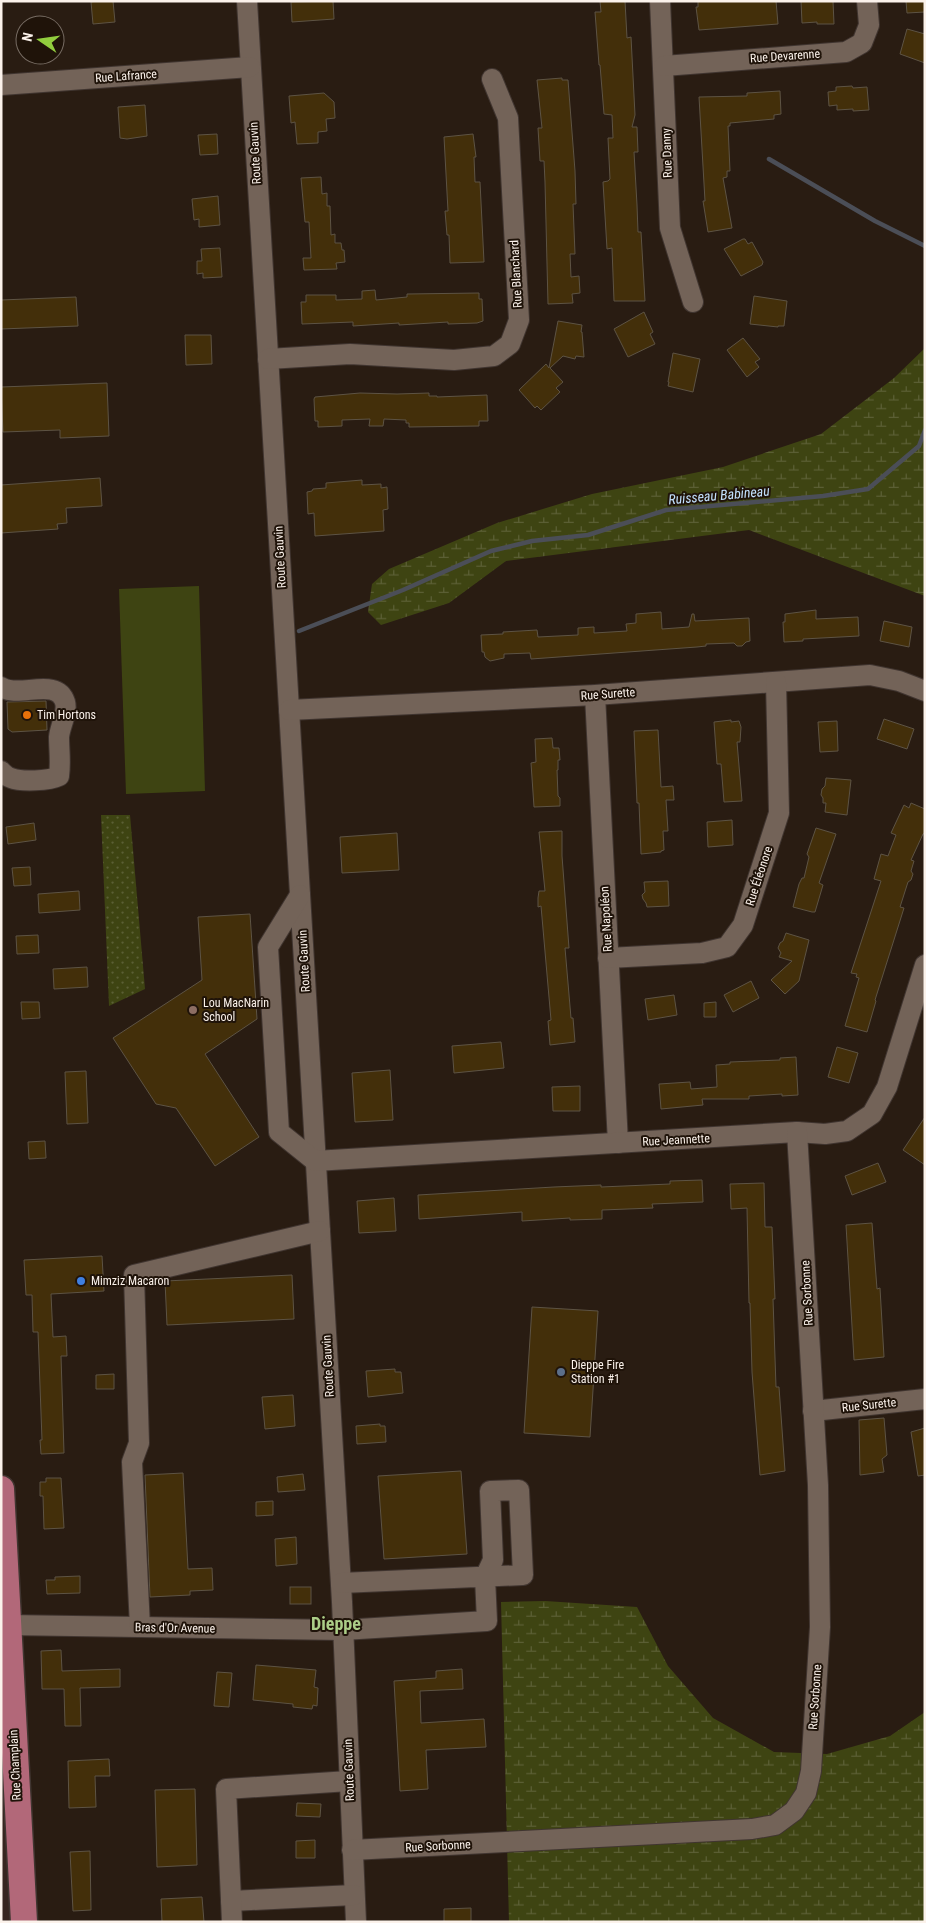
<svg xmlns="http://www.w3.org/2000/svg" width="926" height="1923" font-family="'Roboto Condensed',sans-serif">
	<defs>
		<pattern id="wetland-marsh" width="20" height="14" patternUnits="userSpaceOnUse" patternTransform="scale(1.25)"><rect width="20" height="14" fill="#3e4412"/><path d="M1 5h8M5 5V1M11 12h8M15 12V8" fill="none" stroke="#5b5f35"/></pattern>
		<pattern id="park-dots" width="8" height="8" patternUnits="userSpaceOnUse" patternTransform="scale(1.25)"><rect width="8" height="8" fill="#3e4412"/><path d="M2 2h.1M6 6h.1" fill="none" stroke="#5b5f35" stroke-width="1.8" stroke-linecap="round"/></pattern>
	</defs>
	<rect width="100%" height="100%" fill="#291c12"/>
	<path fill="#37251f" d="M1,1730L16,1922H1Z"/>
	<path fill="#3e4412" d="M199,586L205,791L126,794L119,589Z"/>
	<g fill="url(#wetland-marsh)">
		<path d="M925,348V596L749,530L506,561L449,603L381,625L368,612L372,584L389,569L497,523L592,494L723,467L821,434L894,378Z"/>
		<path d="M545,1601L637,1607L668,1666L713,1718L774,1752L827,1754L890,1736L925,1712V1922H509L501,1602Z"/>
	</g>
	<path fill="url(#park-dots)" d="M101,815H130L145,989L109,1006Z"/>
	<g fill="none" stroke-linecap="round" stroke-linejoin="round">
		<g stroke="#4b4e57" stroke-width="4.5">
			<path d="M769,159L875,221L925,246"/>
			<path d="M299,631L403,590L491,551L532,541L588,535L666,510L823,496L868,489L919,446L925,430"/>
		</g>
	</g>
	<g fill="#432f0a" stroke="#5d5344">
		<path d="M97,1H113L115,22L93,24L91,2Z"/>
		<path d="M333,1L334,19L292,22L291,2Z"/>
		<path d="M600,1H625L627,38L631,37L635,115L632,127H637L638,152H634L637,205L638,232H641L645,301H614L612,248L607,249L603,182L608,181L610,179L608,138H613L612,115L604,114L600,65H599L595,12H601Z"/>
		<path d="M698,1H776L778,24L699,30L696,7H698Z"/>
		<path d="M801,1H833L834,24H817V22L802,23Z"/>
		<path d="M906,1H925V12L907,13Z"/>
		<path d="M907,29L925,34V63L900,54Z"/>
		<path d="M562,78V80H568L575,171L576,204H573L575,254H570L571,277L579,276L580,293L572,294L573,303L548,304L545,182L544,161H540L538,128H542L537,80Z"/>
		<path d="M852,86L853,88L867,87L869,110L853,111V109L837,110V105L829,106L828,92L836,91V87Z"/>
		<path d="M780,91L781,114L774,115V119L730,123V126H728L730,171H727V177L723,178L732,228L708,232L703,201H705L699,97L747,96V93Z"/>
		<path d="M324,93L334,102L335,118L326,119L327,131L318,132V143L297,144L295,122L291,123L289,96Z"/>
		<path d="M145,105L147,136L127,139L120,138L118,107Z"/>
		<path d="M217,134L218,154L200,155L198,135Z"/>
		<path d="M473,134L476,157H474L475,182H480L484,262L450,263L449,235H447L445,211H448L444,137Z"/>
		<path d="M321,177L322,194L327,193V206H330L331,235L335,234V243H341L342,250H344L345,262L336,263L337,269L304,270L303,258H311L309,222H305L301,178Z"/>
		<path d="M218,196L220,225L199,227V219L194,220L192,199Z"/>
		<path d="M743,239H745L748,244L752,242L763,262L762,265L741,276L724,249Z"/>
		<path d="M220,248L222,277L203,278V273L197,274V261H202L201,249Z"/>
		<path d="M375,290L376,300L407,297V294L479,293V299H482L483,321L477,323L448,324V322L399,325V323L353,326V322L302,324L301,302H306V295H336V300L362,299V291Z"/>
		<path d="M754,296L787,301L784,326H778V327L750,324Z"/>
		<path d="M76,297L78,326L1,329V300Z"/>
		<path d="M644,312L653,332L650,334L655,344L628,357L614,329Z"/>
		<path d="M558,321L582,325L581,332H582L584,357L576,356L575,359L563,356L550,368L563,382L556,388L560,392L541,410L537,406L535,408L519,390L546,364L549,368Z"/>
		<path d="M185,335H211L212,364L186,365Z"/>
		<path d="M743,338L760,359L755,362L759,367L747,377L727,350Z"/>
		<path d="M673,353L700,359L693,392L668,386L669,382H668Z"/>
		<path d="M107,383L109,436L60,438V430L3,432L1,387Z"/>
		<path d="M360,393L397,394L429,393V396H437V397L487,395L488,421H479V426L409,427V423H406V420L384,419L383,426H369L370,419L342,420V426L318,427V421H315L314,399L315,397Z"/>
		<path d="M100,478L102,506L66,508L67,523L57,524L58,529L1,533V485Z"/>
		<path d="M362,480V485L381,484V488L387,487L388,509L383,510L384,531L315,536L314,513L308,514L307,492L312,491L313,489L326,488V483Z"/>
		<path d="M816,610V619L858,617L859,636L803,639V641L784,642L783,622H785V614Z"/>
		<path d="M661,612L662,629L689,627L692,614H694L695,621L749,618L750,641L746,642L742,646H737L734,643L706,644V646L697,647L545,658L531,659L530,653L504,654V658L490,661L485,657L484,652H482L481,635L503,634V632L537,630L538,637L578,635V628L594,627V633L627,631L626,624L636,623V614Z"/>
		<path d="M884,621L912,627L909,647L880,641Z"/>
		<path d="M46,701L47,730L12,732L8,729L7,702Z"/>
		<path d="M884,719L914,729L907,749L877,739Z"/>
		<path d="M731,720V722L739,721L741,727L740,742H737L742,801L724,802L721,764H717L714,722Z"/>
		<path d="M837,721L838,751L820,752L818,722Z"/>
		<path d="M658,730L661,787L673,786L674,800H666L668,831H663L664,850L661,851V852L641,854L639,803H637L634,731Z"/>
		<path d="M552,738L553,748H559L560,760H558V770H557L558,796L560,798V806L534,807L531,763L536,762L535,739Z"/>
		<path d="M826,778L851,780L847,815L825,812L826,803H823V798L821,795L822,789L825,786Z"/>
		<path d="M911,803L925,809V833L923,834L911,860L914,861L911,871L913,874L911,880L908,882L900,907L904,908L875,1000L876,1001L867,1032L845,1026L859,978L856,977L857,974L851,973L881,881L874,879L881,854L888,856L896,835L891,833L904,805L909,808Z"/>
		<path d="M732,820L733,845L708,847L707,822Z"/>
		<path d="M34,823L36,840L8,844L6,827Z"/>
		<path d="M816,828L836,834L819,883L823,885L815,912H812L793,907L799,884L802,878H804L809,857L807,854Z"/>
		<path d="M562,831V856L569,948H565L571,1018H573L575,1042L550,1045L548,1021L551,1020L541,906L538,907V898L539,891H545L539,832Z"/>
		<path d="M397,833L399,870L342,873L340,837Z"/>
		<path d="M30,867L31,885L14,886L12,868Z"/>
		<path d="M668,881L669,906L647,907L646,903L643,899L642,895L645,892L644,882Z"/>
		<path d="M79,891L80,910L39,913L38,894Z"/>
		<path d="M250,914L257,1019L205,1054L259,1137L215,1166L176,1108L156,1104L113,1038L202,980L198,917Z"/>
		<path d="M786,933L809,940L799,981L785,994L771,980L792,961L779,957L781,953L778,948L780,943L783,941Z"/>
		<path d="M38,935L39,953L17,954L16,936Z"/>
		<path d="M87,967L88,987L54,989L53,969Z"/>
		<path d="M751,981L759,998L733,1012L724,995Z"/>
		<path d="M674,995L677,1015L648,1020L645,999Z"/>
		<path d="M21,1002H39L40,1018L22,1019Z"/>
		<path d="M716,1002V1017H704V1003Z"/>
		<path d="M501,1042L504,1068L454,1073L452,1046Z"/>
		<path d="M837,1047L858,1053L849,1083L828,1077Z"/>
		<path d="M796,1057L798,1095L782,1096V1094L749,1096V1099H702L703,1105L661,1109L659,1084L690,1082L691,1089L717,1087L716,1065L730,1064V1062L780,1060V1058Z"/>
		<path d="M390,1070L393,1120L355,1122L352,1073Z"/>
		<path d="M86,1071L88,1123L67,1124L65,1072Z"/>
		<path d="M580,1086V1111H553L552,1087Z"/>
		<path d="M925,1117V1165L903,1150Z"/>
		<path d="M45,1141L46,1158L29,1159L28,1142Z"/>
		<path d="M878,1163L886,1182L852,1195L845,1176Z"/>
		<path d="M702,1180L703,1202L652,1204L653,1208L602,1210V1219L570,1220V1218L522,1221V1212L419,1219L418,1195L554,1187L601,1185V1187L670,1184V1181Z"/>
		<path d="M764,1183L765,1227H772L775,1299H773L776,1387H779L785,1471L760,1475L752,1372L750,1303H749L747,1208L731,1209L730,1184Z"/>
		<path d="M394,1198L396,1231L359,1233L357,1201Z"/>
		<path d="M872,1223L877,1289L880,1288L884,1357L854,1360L846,1225Z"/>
		<path d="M102,1256L104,1291L51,1294L53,1337L66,1336L67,1356H61L64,1453L41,1454L40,1440H42L38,1332H33L32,1295H26L24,1260Z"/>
		<path d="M292,1275L294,1319L167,1325L165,1281Z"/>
		<path d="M532,1307L598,1311L590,1437L524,1433Z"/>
		<path d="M395,1369V1372H401L403,1393L368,1397L366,1371Z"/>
		<path d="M114,1374V1389H96V1375Z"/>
		<path d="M293,1395L295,1426L265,1429L262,1397Z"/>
		<path d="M884,1418L887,1455L882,1459L884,1472L860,1475L859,1420Z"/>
		<path d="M380,1424V1426H385L386,1442L357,1444L356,1426Z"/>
		<path d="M925,1428V1475L918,1476L911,1432Z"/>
		<path d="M461,1471L467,1554L384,1559L378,1476Z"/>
		<path d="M183,1473L188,1569L212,1568L213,1590L190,1591V1595L150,1597L145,1475Z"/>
		<path d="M303,1474L305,1490L278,1492L277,1477Z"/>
		<path d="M46,1478H61L64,1528L44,1529L43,1496H40V1482H46Z"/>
		<path d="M273,1501V1515L256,1516V1502Z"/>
		<path d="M296,1537L297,1564L276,1566L275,1539Z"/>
		<path d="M80,1576V1593L47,1594L46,1580H55V1577Z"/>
		<rect x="290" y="1587" width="21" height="17"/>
		<path d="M61,1650L62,1671L120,1669V1687L80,1688L81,1726H65L64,1689H42L41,1651Z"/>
		<path d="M256,1665L316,1670L314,1687L318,1688L317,1706L313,1705L312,1709L293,1707V1704L253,1700Z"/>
		<path d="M462,1669L463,1689L420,1691L421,1723L484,1719L486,1747L426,1750L428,1789L400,1791L394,1681L436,1678V1671Z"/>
		<path d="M217,1672L232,1673L229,1707L214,1706Z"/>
		<path d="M109,1759L110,1776H95L96,1807L69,1808L68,1761Z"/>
		<path d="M195,1789L197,1865L157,1867L155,1790Z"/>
		<path d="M297,1803L321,1804L320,1817L296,1816Z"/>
		<path d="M315,1840V1858H296V1841Z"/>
		<path d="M90,1851L91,1910L73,1911L70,1852Z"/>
		<path d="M202,1897L204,1922H162L161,1899Z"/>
		<path d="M471,1908V1922H444V1909Z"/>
	</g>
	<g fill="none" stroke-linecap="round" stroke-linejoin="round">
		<g stroke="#403530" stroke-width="22">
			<g id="minor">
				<path d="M247,1L342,1602L356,1922"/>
				<path d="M660,1L670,228L693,302"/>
				<path d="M664,66L846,52L862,43L869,25L867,1"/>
				<path d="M1,85L250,67"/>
				<path d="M268,359L350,354L454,360L494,356L510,344L519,320L508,118L492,79"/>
				<path d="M1,687C18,699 57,676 65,702C68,713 60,726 59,737C59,750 61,762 59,776C49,781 21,782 11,778C7,777 4,774 1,771"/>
				<path d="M595,695L618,1143"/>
				<path d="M289,710L595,695L870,675L899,681L925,691"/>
				<path d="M300,895L268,947L279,1132L315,1161L797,1132L825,1134L847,1131L872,1114L887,1087L925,965"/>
				<path d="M608,958L702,953L727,947L743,925L779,813L776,682"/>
				<path d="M813,1411L925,1399"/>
				<path d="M7,1625L343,1630L487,1621L485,1577L493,1560L490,1491L519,1490L523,1575L341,1583"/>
				<path d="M140,1627L132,1462L139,1443L134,1275L320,1231"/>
				<path d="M352,1850L752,1829L775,1825L794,1811L806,1793L811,1771L820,1627L818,1485L797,1132"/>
				<path d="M231,1901L354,1895"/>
				<path d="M232,1922L226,1789L349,1781"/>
			</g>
		</g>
		<g stroke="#403530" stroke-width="29">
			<path id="major" d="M1,1489L24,1922"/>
		</g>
		<use href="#minor" stroke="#736358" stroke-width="20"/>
		<use href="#major" stroke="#b26879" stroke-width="26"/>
	</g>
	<circle fill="#e8710a" stroke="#1f1309" stroke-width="2" cx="27" cy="715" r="5"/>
	<circle fill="#8d6e63" stroke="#1f1309" stroke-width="2" cx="193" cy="1010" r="5"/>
	<circle fill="#3f7fe0" stroke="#1f1309" stroke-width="2" cx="81" cy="1281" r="5"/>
	<circle fill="#5c6f8a" stroke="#1f1309" stroke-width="2" cx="561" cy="1372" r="5"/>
	<g text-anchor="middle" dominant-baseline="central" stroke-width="4" stroke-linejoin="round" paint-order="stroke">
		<g font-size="12" fill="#fbf2eb" stroke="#1f1309">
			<text transform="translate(785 56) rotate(-4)">Rue Devarenne</text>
			<text transform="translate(126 76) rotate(-4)">Rue Lafrance</text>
			<text transform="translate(255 153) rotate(-93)">Route Gauvin</text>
			<text transform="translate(667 153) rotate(-92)">Rue Danny</text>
			<text transform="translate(516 274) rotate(-93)">Rue Blanchard</text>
			<text transform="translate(280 557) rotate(-93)">Route Gauvin</text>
			<text transform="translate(608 694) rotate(-4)">Rue Surette</text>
			<text transform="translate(759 876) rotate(-72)">Rue Éléonore</text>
			<text transform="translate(606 919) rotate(-93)">Rue Napoléon</text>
			<text transform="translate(304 961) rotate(-93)">Route Gauvin</text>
			<text transform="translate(676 1140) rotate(-3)">Rue Jeannette</text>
			<text transform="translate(807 1293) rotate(-93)">Rue Sorbonne</text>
			<text transform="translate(328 1366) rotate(-93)">Route Gauvin</text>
			<text transform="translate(869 1405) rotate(-6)">Rue Surette</text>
			<text transform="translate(175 1628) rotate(1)">Bras d'Or Avenue</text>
			<text transform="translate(815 1697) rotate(-86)">Rue Sorbonne</text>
			<text transform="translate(15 1765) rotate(-93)">Rue Champlain</text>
			<text transform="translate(349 1770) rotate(-92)">Route Gauvin</text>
			<text transform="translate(438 1846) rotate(-3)">Rue Sorbonne</text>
		</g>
		<g font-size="12" fill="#fbf2eb" stroke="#1f1309" text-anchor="start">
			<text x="37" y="715">Tim Hortons</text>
			<text x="203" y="1003">Lou MacNarin<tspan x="203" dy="14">School</tspan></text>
			<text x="91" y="1281">Mimziz Macaron</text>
			<text x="571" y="1365">Dieppe Fire<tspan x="571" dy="14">Station #1</tspan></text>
		</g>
		<g font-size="14" font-style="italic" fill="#c2e0fd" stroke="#1f1309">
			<text transform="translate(719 495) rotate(-5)">Ruisseau Babineau</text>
		</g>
		<g font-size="18" font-weight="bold" fill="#acce88" stroke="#1f1309">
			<text x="336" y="1623">Dieppe</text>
		</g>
	</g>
	<rect width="926" height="1923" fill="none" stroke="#fbf2eb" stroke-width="5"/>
	<g transform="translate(40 40) rotate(283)"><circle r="24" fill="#1f1309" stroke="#776c63"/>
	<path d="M0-4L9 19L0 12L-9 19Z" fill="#92cd3e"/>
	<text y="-8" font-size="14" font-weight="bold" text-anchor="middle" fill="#fbf2eb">N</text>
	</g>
</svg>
